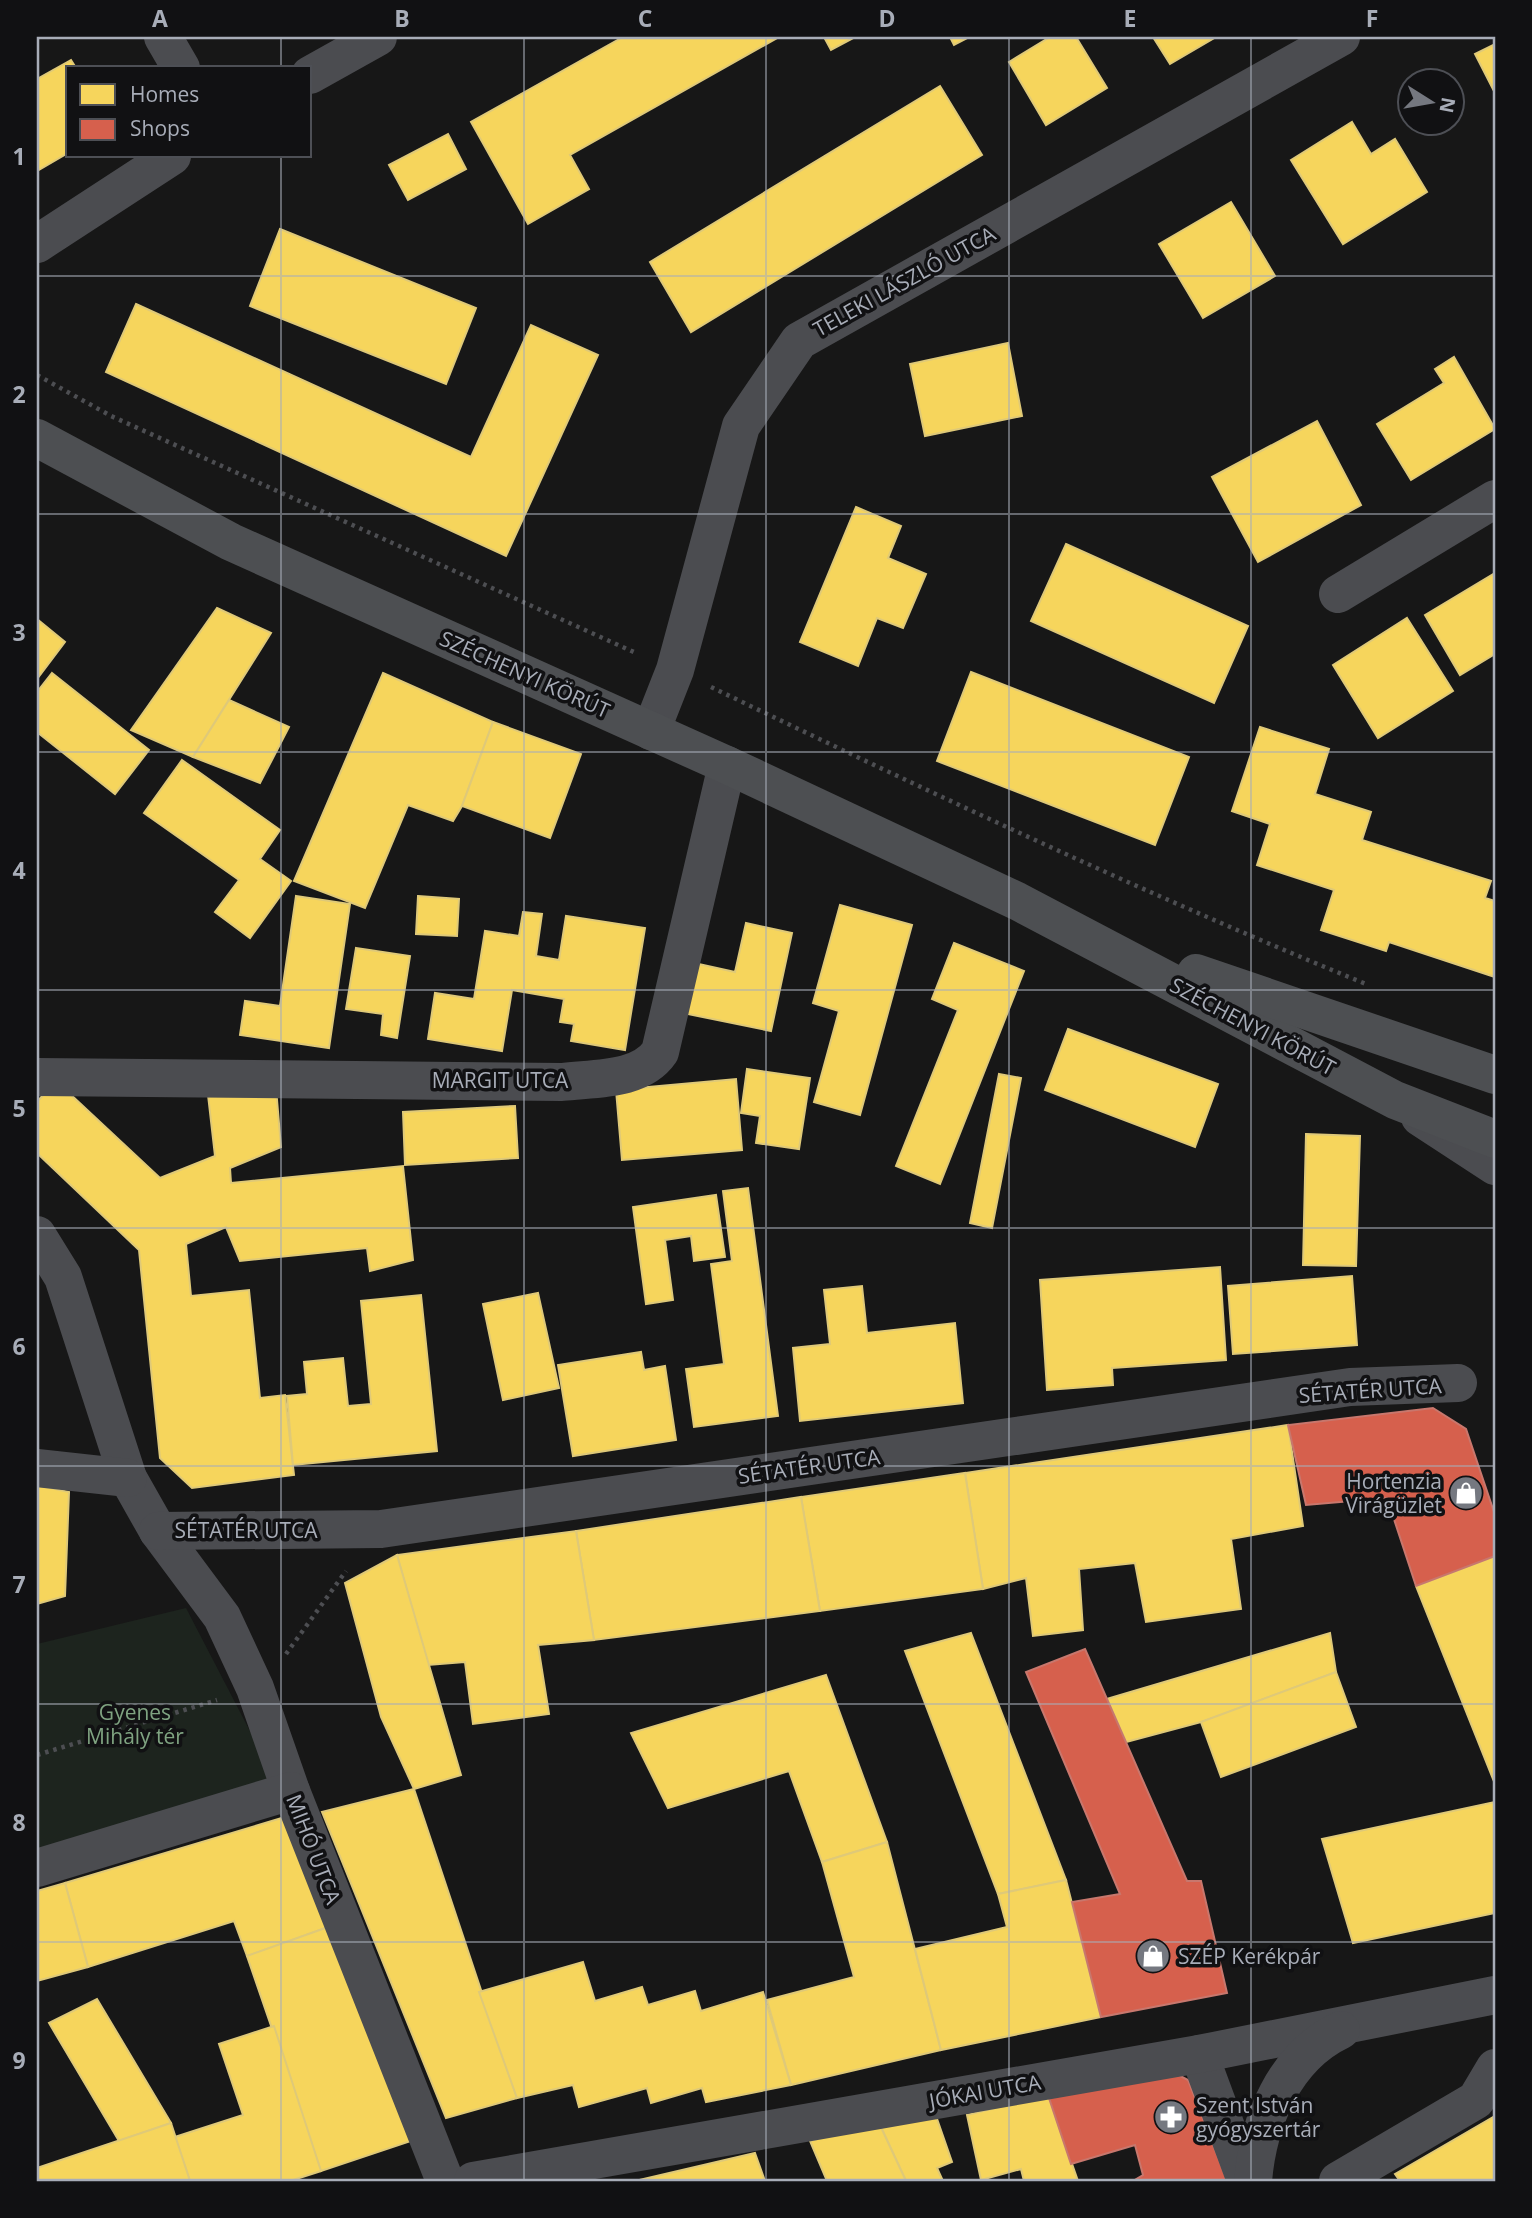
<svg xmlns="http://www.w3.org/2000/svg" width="1532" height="2218" font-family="'Open Sans',sans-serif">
	<rect width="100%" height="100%" fill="#171717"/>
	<path fill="#1d241e" d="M186,1608L278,1785L37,1857V1644Z"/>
	<g fill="#f6d55c" stroke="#dfc978" stroke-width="2">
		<path d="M623,37H779L570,155L589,189L528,224L471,122Z"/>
		<path d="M824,37H855L831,50Z"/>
		<path d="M950,37H969L954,45Z"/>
		<path d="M1050,37H1076L1107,88L1046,125L1009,62Z"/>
		<path d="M1153,37H1216L1170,64Z"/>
		<path d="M1495,44V93L1475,54Z"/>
		<path d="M71,60L76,68H68V153L37,171V79Z"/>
		<path d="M940,86L982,155L691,332L650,262Z"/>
		<path d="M1352,122L1371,154L1395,139L1427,192L1343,244L1291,160Z"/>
		<path d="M448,134L466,169L408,200L389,165Z"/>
		<path d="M1231,202L1275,276L1203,318L1159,244Z"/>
		<path d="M280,229L476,308L446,384L250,306Z"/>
		<path d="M136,304L471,457L531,325L598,355L506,556L106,372Z"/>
		<path d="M1008,343L1022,416L925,436L910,364Z"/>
		<path d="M1454,357L1495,429L1411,480L1377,424L1444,383L1435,369Z"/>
		<path d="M1317,421L1361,505L1258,562L1212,477Z"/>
		<path d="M856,507L901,526L888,558L926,574L903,628L877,618L858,666L800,642Z"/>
		<path d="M1066,544L1248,626L1214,703L1031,621Z"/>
		<path d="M1495,573V654L1460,675L1425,615Z"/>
		<path d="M217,608L271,633L193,757L131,730Z"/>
		<path d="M1407,618L1453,691L1378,738L1333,665Z"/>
		<path d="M37,619L65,642L37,679Z"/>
		<path d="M971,672L1189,757L1155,845L937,761Z"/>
		<path d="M52,673L149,750L115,794L37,732V692Z"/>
		<path d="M383,673L493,722L462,806L453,821L408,805L365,908L294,881Z"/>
		<path d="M229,700L289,727L260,783L193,757Z"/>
		<path d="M493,722L581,754L550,838L462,806Z"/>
		<path d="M1260,727L1329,749L1315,794L1371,812L1362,840L1491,881L1485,898L1495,901V977L1389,942L1386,951L1321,930L1334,890L1257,865L1270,824L1232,811Z"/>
		<path d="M182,760L280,830L260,859L291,881L250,938L215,912L239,880L144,813Z"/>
		<path d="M296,896L350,904L329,1048L240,1035L245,1001L280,1006Z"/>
		<path d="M418,896L459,899L457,936L416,934Z"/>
		<path d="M840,905L912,925L860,1115L814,1102L839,1011L813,1003Z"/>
		<path d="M523,912L542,914L536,956L559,960L566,916L645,928L625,1050L571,1041L574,1024L560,1022L564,999L512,990L502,1051L428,1039L435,993L474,999L485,931L519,936Z"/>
		<path d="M746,923L792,933L771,1031L683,1013L694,963L735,972Z"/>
		<path d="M954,943L1024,971L940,1184L896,1166L958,1010L932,999Z"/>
		<path d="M356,948L410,956L397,1038L381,1035L383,1014L346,1009Z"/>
		<path d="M1068,1029L1218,1084L1195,1147L1045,1090Z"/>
		<path d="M747,1069L810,1078L799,1149L756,1143L760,1116L741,1113Z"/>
		<path d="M999,1074L1021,1078L992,1228L970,1223Z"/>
		<path d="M736,1079L742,1150L622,1160L616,1090Z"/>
		<path d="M276,1088L281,1147L230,1168L231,1183L403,1166L413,1260L370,1271L367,1248L240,1261L226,1227L186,1244L191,1296L249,1290L260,1398L285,1395L294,1475L192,1488L160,1458L139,1250L37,1153V1102L44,1094L68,1092L160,1178L215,1156L208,1095Z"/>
		<path d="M515,1106L518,1158L405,1165L403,1112Z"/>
		<path d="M1306,1134L1360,1136L1356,1266L1303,1265Z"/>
		<path d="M748,1188L778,1416L694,1427L686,1369L724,1364L711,1264L732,1261L723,1191Z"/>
		<path d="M716,1195L725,1257L694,1261L691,1236L665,1240L673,1300L646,1304L633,1207Z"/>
		<path d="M1220,1267L1226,1360L1112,1368L1113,1385L1047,1390L1040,1280Z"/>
		<path d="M1352,1276L1357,1345L1233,1354L1228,1286Z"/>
		<path d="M862,1286L867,1333L955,1323L963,1403L800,1421L793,1348L830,1344L824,1290Z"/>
		<path d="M538,1293L559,1388L503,1400L483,1304Z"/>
		<path d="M421,1295L437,1451L293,1465L287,1396L307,1394L304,1362L343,1358L348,1406L371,1404L361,1301Z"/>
		<path d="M641,1352L644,1370L665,1366L676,1440L573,1456L558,1365Z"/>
		<path d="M1288,1425L1303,1526L1231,1539L1241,1609L1146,1622L1135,1563L1079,1569L1083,1630L1033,1636L1026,1578L983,1589L965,1473Z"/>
		<path d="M965,1473L983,1589L820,1611L801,1497Z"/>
		<path d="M37,1485L69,1492L65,1596L37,1604Z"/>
		<path d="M801,1497L820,1611L594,1640L576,1531Z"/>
		<path d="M576,1531L594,1640L538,1645L549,1714L473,1724L465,1662L428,1665L397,1555Z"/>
		<path d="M397,1555L461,1775L414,1789L381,1717L345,1583Z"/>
		<path d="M1495,1556V1784L1416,1586Z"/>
		<path d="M971,1633L1066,1880L998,1894L905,1651Z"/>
		<path d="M1330,1633L1336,1672L1201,1722L1126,1742L1107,1699Z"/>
		<path d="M1336,1672L1356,1727L1221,1777L1201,1722Z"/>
		<path d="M826,1675L887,1842L822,1862L789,1771L668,1808L631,1733Z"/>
		<path d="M414,1789L517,2098L446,2118L322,1812Z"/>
		<path d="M1495,1802V1913L1353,1943L1322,1839Z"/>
		<path d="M285,1817L331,1926L247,1956L234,1921L88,1967L65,1883Z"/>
		<path d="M887,1842L941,2050L791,2085L767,2000L854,1977L822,1862Z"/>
		<path d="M1066,1880L1101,2017L941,2050L915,1949L1007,1927L998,1894Z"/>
		<path d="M65,1883L88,1967L37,1981V1891Z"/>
		<path d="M331,1926L411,2141L321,2171L247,1956Z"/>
		<path d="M583,1962L595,2001L642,1987L648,2005L695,1991L701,2011L763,1992L791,2085L706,2102L702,2088L651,2103L647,2088L579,2107L573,2085L517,2098L479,1992Z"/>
		<path d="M97,1999L171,2123L119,2141L49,2023Z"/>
		<path d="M274,2026L321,2171L290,2181H190L175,2137L243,2115L219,2044Z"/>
		<path d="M1048,2095L1078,2181H1024L1021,2169L981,2180L967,2115Z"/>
		<path d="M935,2113L952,2162L937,2168L943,2181H906L879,2123Z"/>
		<path d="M1495,2116V2181H1400L1395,2174Z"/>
		<path d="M171,2123L190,2181H37V2168Z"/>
		<path d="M879,2123L906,2181H827L810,2141Z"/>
		<path d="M755,2153L765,2181H635Z"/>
	</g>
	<g fill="#d6604d" stroke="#c8776d" stroke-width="2">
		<path d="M1433,1408L1466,1429L1495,1515V1556L1416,1586L1387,1498L1306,1505L1288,1425Z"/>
		<path d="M1085,1649L1187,1881H1201L1227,1993L1101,2017L1072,1902L1120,1894L1026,1672Z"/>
		<path d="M1163,2067L1188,2080L1227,2181H1133L1143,2175L1135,2145L1071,2164L1048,2095Z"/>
	</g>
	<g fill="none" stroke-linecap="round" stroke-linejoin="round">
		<g stroke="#4d4e52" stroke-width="4.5" stroke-dasharray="3.5 5" stroke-linecap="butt">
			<path d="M37,375L111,416L636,653"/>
			<path d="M711,687C927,791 1143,893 1366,984"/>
			<path d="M286,1654L346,1571"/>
			<path d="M37,1755L217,1700"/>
		</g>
		<g stroke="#4b4c50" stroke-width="38">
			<path d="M163,37L181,68"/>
			<path d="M310,75L378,37"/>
			<path d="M37,244L172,156"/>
			<path d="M1338,594L1495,499"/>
			<path d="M651,731L675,670L741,426L799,341L1341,37"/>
			<path d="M37,1077L562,1082C595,1078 640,1081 660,1052L727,765"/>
			<path d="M1420,1117L1495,1166"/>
			<path d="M37,1235L63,1277L128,1478L158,1531L222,1617L255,1688L291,1791L445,2181"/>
			<path d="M37,1468L128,1478"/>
			<path d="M158,1531L381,1529L1350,1387L1458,1383"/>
			<path d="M37,1868L291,1791"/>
			<path d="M1199,2054L1246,2181"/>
			<path d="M473,2181L1199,2054L1495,1995"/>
			<path d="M1253,2181C1258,2122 1284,2057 1341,2030"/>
			<path d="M1338,2181L1476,2100L1495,2068"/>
		</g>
		<g stroke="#4d4f52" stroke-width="38">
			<path d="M37,438L231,542L727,765L1017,901L1395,1100L1495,1139"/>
			<path d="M1196,973L1495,1075"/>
		</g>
	</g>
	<path fill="none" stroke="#a8adb8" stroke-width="2" stroke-opacity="0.55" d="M281,37V68M524,37V2181M766,37V2181M1009,37V2181M1251,37V2181M281,156V2181M37,276H1495M37,514H1495M37,752H1495M37,990H1495M37,1228H1495M37,1466H1495M37,1704H1495M37,1942H1495"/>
	<defs>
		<g id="shop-disc" transform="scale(1.75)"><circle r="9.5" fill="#757880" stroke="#111113"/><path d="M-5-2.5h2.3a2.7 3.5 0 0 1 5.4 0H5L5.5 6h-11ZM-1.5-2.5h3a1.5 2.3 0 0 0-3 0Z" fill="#fff"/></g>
		<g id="pharmacy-disc" transform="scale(1.75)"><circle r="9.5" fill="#757880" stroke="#111113"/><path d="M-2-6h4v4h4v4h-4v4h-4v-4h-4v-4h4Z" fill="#fff"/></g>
	</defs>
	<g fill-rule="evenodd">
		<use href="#shop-disc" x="1466" y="1493"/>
		<use href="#shop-disc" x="1153" y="1956"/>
		<use href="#pharmacy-disc" x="1171" y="2117"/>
	</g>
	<g text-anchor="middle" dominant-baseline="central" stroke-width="7" stroke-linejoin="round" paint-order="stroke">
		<g font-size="21" fill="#a8adb8" stroke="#111113">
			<text transform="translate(904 281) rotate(-29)">TELEKI LÁSZLÓ UTCA</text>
			<text transform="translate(525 674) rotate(24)">SZÉCHENYI KÖRÚT</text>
			<text transform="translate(1253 1026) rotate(28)">SZÉCHENYI KÖRÚT</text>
			<text x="500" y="1080">MARGIT UTCA</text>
			<text transform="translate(1370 1390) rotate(-4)">SÉTATÉR UTCA</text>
			<text transform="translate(809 1466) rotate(-8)">SÉTATÉR UTCA</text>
			<text x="246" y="1530">SÉTATÉR UTCA</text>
			<text transform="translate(314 1849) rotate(69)">MIHÓ UTCA</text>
			<text transform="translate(985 2091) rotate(-10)">JÓKAI UTCA</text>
		</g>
		<g font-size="21" fill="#a8adb8" stroke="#111113" text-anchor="start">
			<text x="1442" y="1481" text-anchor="end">Hortenzia<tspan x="1442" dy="24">Virágüzlet</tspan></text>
			<text x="1178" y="1956">SZÉP Kerékpár</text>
			<text x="1196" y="2105">Szent István<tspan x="1196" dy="24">gyógyszertár</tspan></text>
		</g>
		<g font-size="21" fill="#7fa381" stroke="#111113">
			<text x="135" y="1712">Gyenes<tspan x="135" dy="24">Mihály tér</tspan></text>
		</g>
	</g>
	<rect width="1532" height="2218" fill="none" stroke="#111113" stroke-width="77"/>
	<rect x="66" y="66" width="245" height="91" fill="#111113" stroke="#4d4f55" stroke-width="2"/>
	<rect x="80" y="84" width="35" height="21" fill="#f6d55c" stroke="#4d4f55" stroke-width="2"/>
	<text x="130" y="102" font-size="21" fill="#a8adb8">Homes</text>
	<rect x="80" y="119" width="35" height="21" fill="#d6604d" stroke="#4d4f55" stroke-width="2"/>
	<text x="130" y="136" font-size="21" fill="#a8adb8">Shops</text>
	<g transform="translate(1431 102) rotate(101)"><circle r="33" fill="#111113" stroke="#4d4f55" stroke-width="2"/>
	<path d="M0-5L12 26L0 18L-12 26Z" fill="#757880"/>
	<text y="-10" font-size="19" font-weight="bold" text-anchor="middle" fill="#a8adb8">N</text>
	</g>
	<rect x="38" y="38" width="1456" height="2142" fill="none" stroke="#a8adb8" stroke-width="2.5"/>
	<g font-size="23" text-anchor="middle" font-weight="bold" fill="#a8adb8">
		<text x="160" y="27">A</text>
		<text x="402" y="27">B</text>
		<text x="645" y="27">C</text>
		<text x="887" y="27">D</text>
		<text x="1130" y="27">E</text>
		<text x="1372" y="27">F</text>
		<text x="19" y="165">1</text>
		<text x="19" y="403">2</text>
		<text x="19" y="641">3</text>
		<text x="19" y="879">4</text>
		<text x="19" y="1117">5</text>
		<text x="19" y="1355">6</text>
		<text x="19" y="1593">7</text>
		<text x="19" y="1831">8</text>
		<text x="19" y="2069">9</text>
	</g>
</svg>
